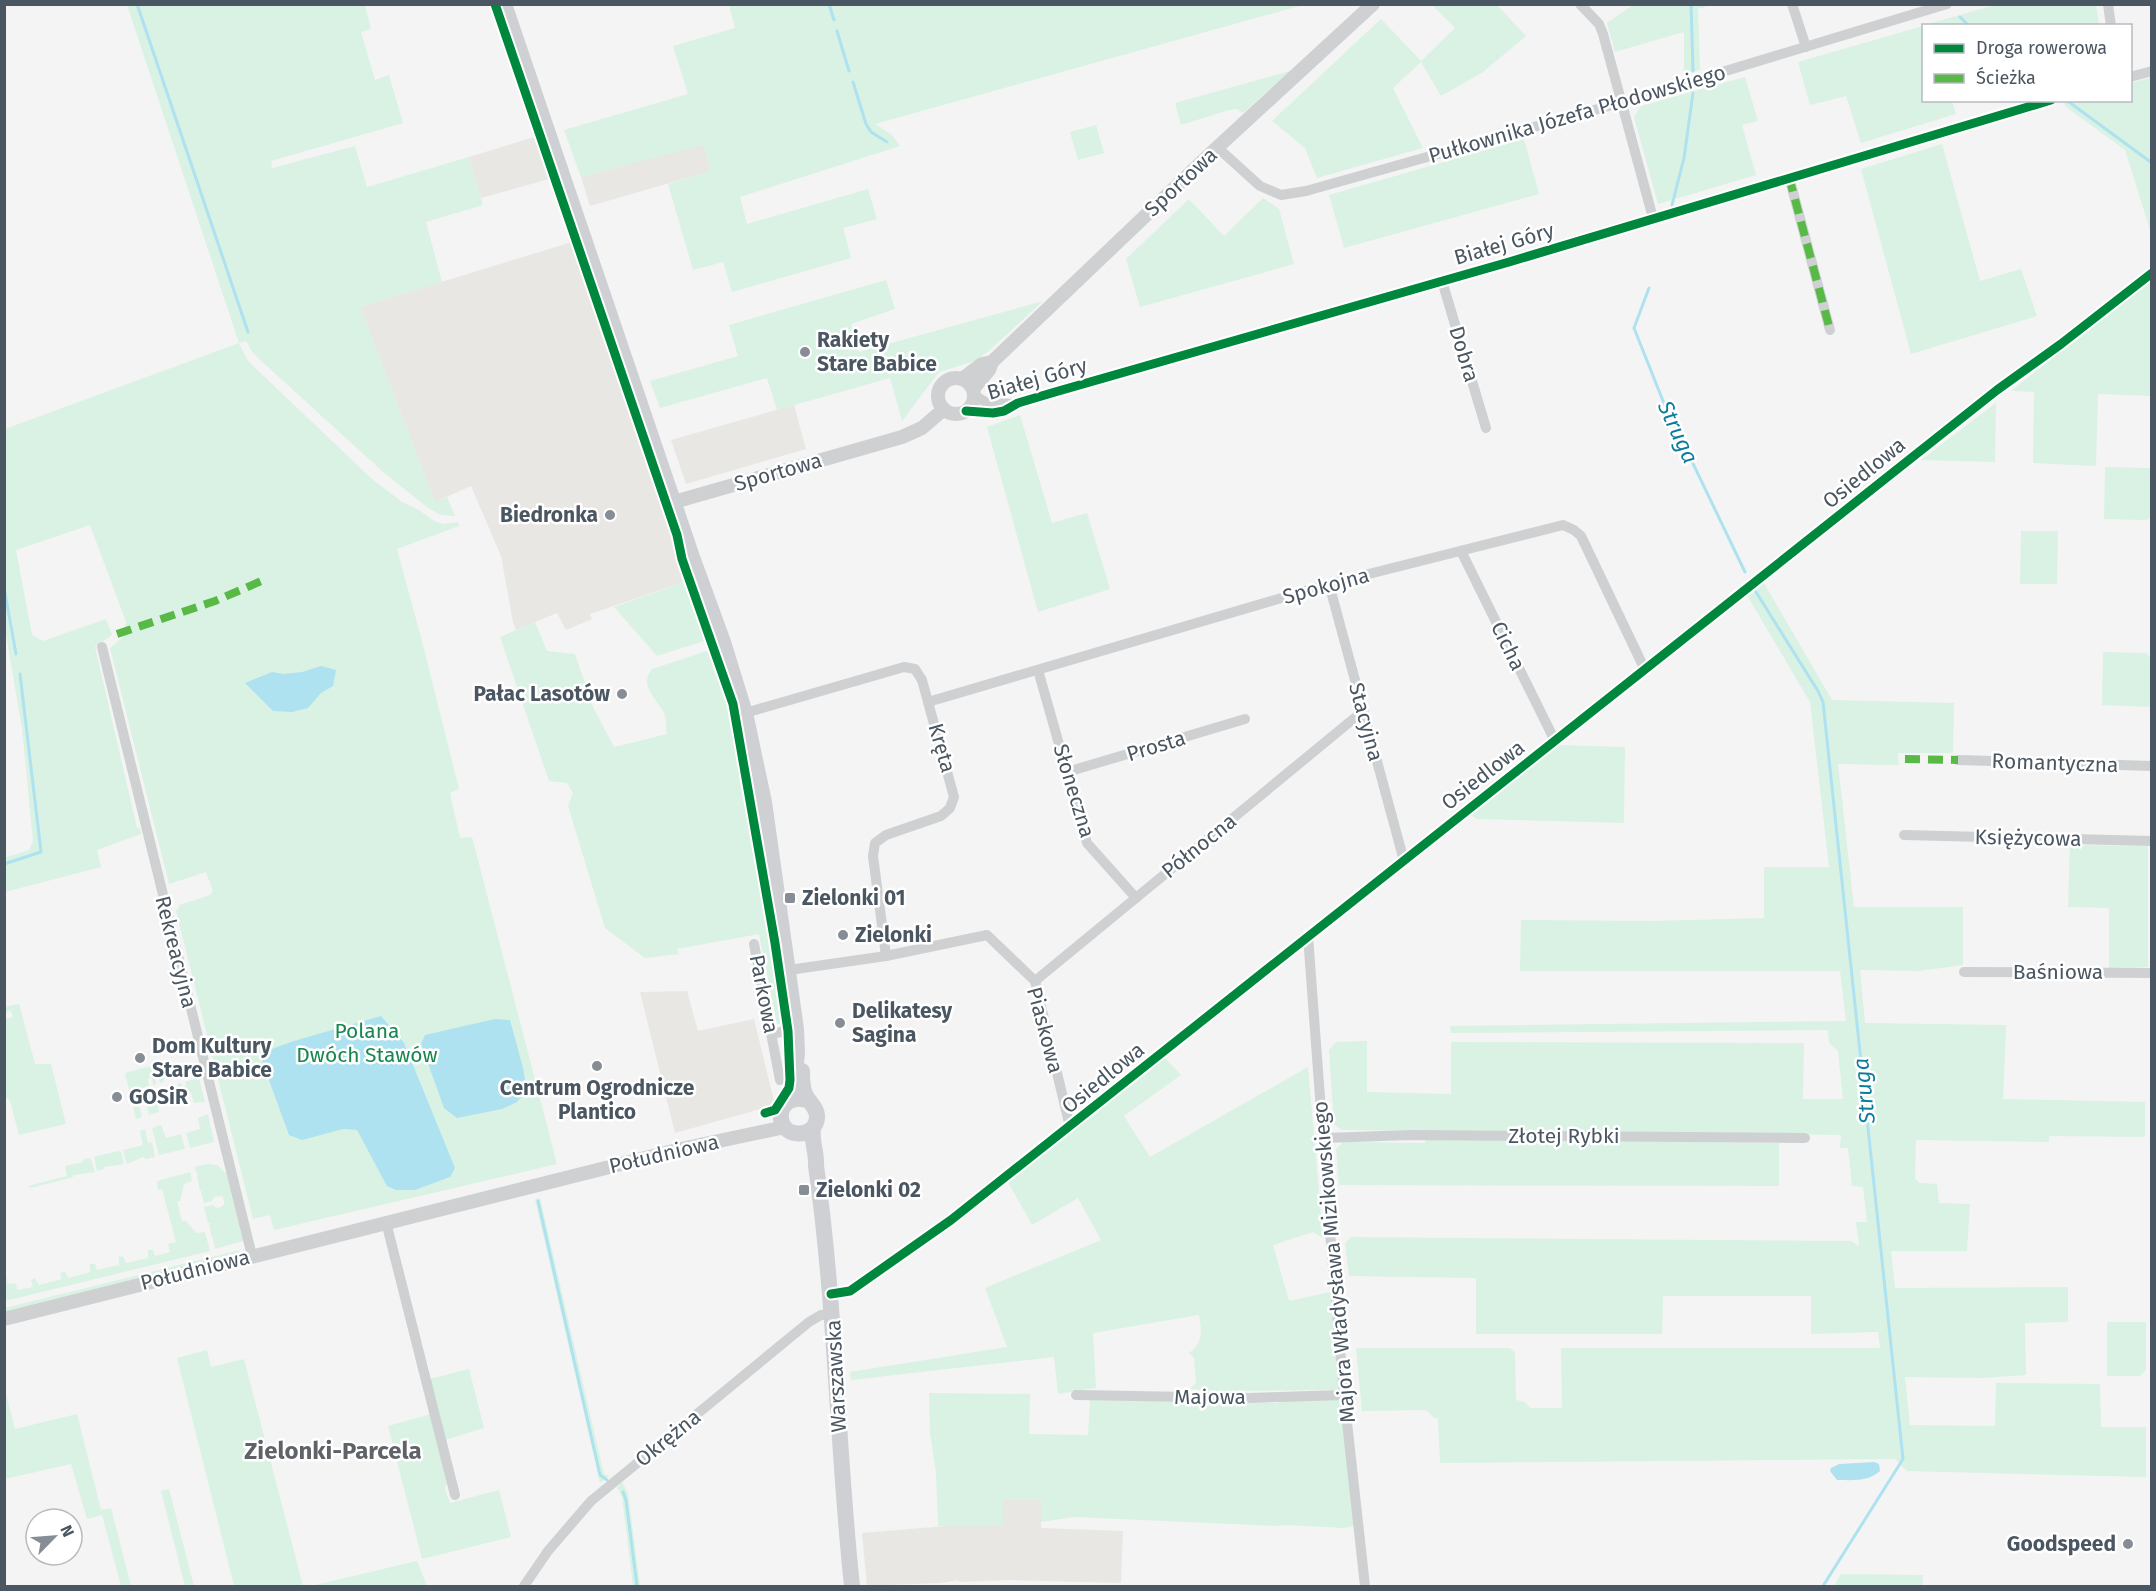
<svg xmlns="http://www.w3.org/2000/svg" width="2156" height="1591" font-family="'Fira Sans',sans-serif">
	<rect width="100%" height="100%" fill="#f4f4f4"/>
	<g fill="#e8e7e3">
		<path d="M534,137L549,179L481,198L469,157Z"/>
		<path d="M703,144L711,171L590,206L581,177Z"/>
		<path d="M572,242L687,581L590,614L592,619L566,630L557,613L516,630L513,622L501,556L471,486L435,502L360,307Z"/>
		<path d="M794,405L806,449L686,484L671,440Z"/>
		<path d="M687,991L698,1031L754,1019L775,1105L675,1133L640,992Z"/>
		<path d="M1003,1499L1041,1500V1528L1123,1531L1121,1583L1011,1580L959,1582V1580L940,1583L867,1586L862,1533L958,1525L1003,1526Z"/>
	</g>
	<g fill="#d9f2e3">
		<path d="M1998,4L2096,5L2099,25H1925Z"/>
		<path d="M127,5H365L371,29L361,32L375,80L389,75L403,123L271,161L272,168L355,146L367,187L469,157L483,205L426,222L442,282L360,307L435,502L447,497L455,516L441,515L428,508L382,471L258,358L252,352L246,341L239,343L248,361L372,479L402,502L419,510L434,521L443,524L458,522L459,526L397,549L423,645L459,789L450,793L460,838L472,837L557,1164L274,1230L270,1215L253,1219L176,911L180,905L210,895L213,891L206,872L169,884L110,648L122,638L126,622L90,525L16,550L32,635L43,641L106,619L112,635L95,647L137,828H140L141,834L97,850L101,867L5,892L4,858L29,850L33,841L22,728L5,629V429L239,343Z"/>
		<path d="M729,5V4L1303,5L875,124L892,135L900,146L740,197L747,224L868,189L877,219L843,228L851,258L732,292L723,262L693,270L668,184L711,171L703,145L581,177L564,130L688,94L673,46L735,28Z"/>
		<path d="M1432,5H1497L1526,36L1483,72L1441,96L1421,62L1393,88L1423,148L1317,178L1305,148L1272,121L1381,19L1421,61L1455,28Z"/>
		<path d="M1633,5H1711L1698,9L1700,70L1684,74V32L1615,52L1607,23Z"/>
		<path d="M1923,26L1924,100L1952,101L1956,114L1861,143L1846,96L1810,105L1798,62Z"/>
		<path d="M1290,71L1243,113L1237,109L1229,110L1181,125L1175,103Z"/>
		<path d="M1745,77L1758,121L1742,125L1756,175L1658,204L1634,117L1641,106Z"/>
		<path d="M2151,77H2152L2151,233L2125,150L2066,107L2063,102L2069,100H2130L2131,83Z"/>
		<path d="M1096,125L1104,153L1078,160L1070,132Z"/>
		<path d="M1524,139L1539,194L1344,248L1329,195Z"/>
		<path d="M1942,144L1980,281L2021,269L2037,316L1911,354L1861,169Z"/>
		<path d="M1263,198L1279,209L1294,264L1140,307L1126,259L1189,199L1224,236Z"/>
		<path d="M2151,279V396L2098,394L2096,466L2033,463L2034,392L2011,391Z"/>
		<path d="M886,280L895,309L851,324L859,352L1043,301L991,349L975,361L939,372L902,421L890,378L777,410L767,378L660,408L650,381L738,356L729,325Z"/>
		<path d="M1996,403L1995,462L1921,460Z"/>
		<path d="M1020,415L1052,523L1087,513L1110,589L1038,612L987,427Z"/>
		<path d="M2105,467L2151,468V517L2147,520L2104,519Z"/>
		<path d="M2021,531H2058L2057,584H2020Z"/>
		<path d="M687,581L707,640L657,656L614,607Z"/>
		<path d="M1764,583L1832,700L1954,703L1953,753H1898L1899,765L1838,764L1854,907H1963V965L1919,971L1860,970L1865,1023L2006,1025L2003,1099L2145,1102V1137L2049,1136V1142L1916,1140L1915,1179L1920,1183L1937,1184L1939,1203L1970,1204L1967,1251H1891L1895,1288L2068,1287V1322L2025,1323L2026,1375L1981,1378L1905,1377L1910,1425L1995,1426L1996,1383L2100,1384L2101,1427H2146V1477L1907,1471L1895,1459L1440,1463L1438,1418H1434L1426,1410L1362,1411L1356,1348H1510L1515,1353L1516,1400L1525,1402L1530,1408H1562L1561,1348H1880L1878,1332L1811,1334V1296H1663L1662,1334H1476V1278L1349,1276L1345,1243L1351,1237L1851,1241L1859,1246L1856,1222H1867L1863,1187L1852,1186L1848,1148H1840L1841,1135L1342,1130L1334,1124L1329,1050L1336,1042L1367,1041V1092L1451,1094V1042L1804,1043L1803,1099H1843L1838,1051L1829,1043L1828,1030L1451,1033L1450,1026L1846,1021L1840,971H1520L1521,920L1652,921L1764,918V867H1829L1810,702L1748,597Z"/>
		<path d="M535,622L547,651L575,654L593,707L614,747L667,734C666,727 667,717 663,711C655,697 639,685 652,669L710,650L730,706L779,983L783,1023L777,1024L759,934L677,949L679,954L645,958L605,928L568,806L573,793L567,783L549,781L500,637Z"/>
		<path d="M2103,652L2147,653L2150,658V707L2102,705Z"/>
		<path d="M1557,745L1625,747L1624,823L1477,819L1469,814Z"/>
		<path d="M2070,845L2148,846V967L2109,968V908L2068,907Z"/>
		<path d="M19,1004L35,1064H51L66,1124L19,1135L10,1101L5,1096V1019L13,1017L11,1011L5,1012L4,1007Z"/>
		<path d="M1164,1057L1181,1075L1124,1116L1150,1157L1308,1067L1323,1238L1313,1232L1273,1245L1289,1301L1330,1292L1339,1390L1217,1391L1190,1389L1196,1383L1194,1358L1189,1353C1203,1342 1202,1332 1199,1315L1093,1333L1096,1388L1058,1394L1054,1357L851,1380L850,1372L1007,1347L985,1288L1101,1240L1078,1198L1032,1225L1008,1182Z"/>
		<path d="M161,1063L166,1076L162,1083H160L159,1076L155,1077L156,1084L153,1085L152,1078H148L149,1086L135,1091L142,1117L136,1119L125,1073Z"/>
		<path d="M199,1078L205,1102L194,1103L191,1093L182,1095L180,1093L177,1096L175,1090L179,1083H181L182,1087L186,1086L185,1082Z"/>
		<path d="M164,1087L170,1092L172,1097H168V1098L157,1101L159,1112L149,1115L144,1092L150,1091L151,1094H155L154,1090L158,1089L159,1093L162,1092V1088Z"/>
		<path d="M208,1114L214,1142L190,1148L186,1133L200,1129L198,1118Z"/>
		<path d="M161,1125L166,1138L181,1134L185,1149L159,1155L152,1128Z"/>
		<path d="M145,1129L148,1143L152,1142L155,1157L146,1159L143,1157L127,1164L123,1150L143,1145L140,1131Z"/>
		<path d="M1426,1139L1779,1143V1186L1339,1185L1336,1149L1343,1142L1425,1143Z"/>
		<path d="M118,1151L121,1152L124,1164L104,1167V1169L97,1171L94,1157Z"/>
		<path d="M88,1158L91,1159L95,1172L74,1175L73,1177L31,1188L30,1186L28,1188V1186L67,1176L65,1166L83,1162V1160Z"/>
		<path d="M207,1164L217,1165L227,1174L243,1241L215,1249L213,1239L214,1238H212L209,1224L211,1223H208L204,1207L213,1205L216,1208L221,1207L224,1204V1200L222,1196L214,1197L212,1201L204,1203L201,1192L202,1191H200L197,1176L198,1175L194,1167Z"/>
		<path d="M190,1172L192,1181L184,1184L180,1201H177L182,1221H186L196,1233L205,1232L210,1251L5,1301V1272L8,1284L15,1283L18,1290L33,1287L31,1280L35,1278L39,1285L62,1279L60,1273L65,1271L68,1278L90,1272V1264H95L97,1270L119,1265V1257L123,1256L126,1263L148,1258V1250H153L155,1256L170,1252L168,1244L176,1242L162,1189L158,1190L157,1181Z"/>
		<path d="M540,1198L604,1474L609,1476L600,1483L535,1199Z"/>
		<path d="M240,1250L237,1254L5,1314V1308Z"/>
		<path d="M2107,1322H2146V1370L2140,1376H2107Z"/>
		<path d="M207,1350L211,1367L244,1359L303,1586H234L177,1358Z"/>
		<path d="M469,1369L484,1428L445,1440L430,1379Z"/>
		<path d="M5,1390L15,1429L77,1414L101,1510L111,1508L131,1586H121L102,1515L87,1519L71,1464L5,1479Z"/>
		<path d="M929,1393L1030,1394L1029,1434L1088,1435L1090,1400L1277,1403L1280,1400L1340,1397L1354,1526L1344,1528L1286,1525L1276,1526L1074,1517L1041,1522V1500L1003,1499V1526H938L936,1473L930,1433Z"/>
		<path d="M431,1414L448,1480L445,1489L450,1503L499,1490L511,1537L422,1559L388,1426Z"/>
		<path d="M622,1482L628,1493L640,1586H633L622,1496L617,1488Z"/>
		<path d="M169,1489L194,1586H185L161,1491Z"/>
		<path d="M417,1561L427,1586H311Z"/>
		<path d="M1841,1574L1923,1575L1922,1586H1834Z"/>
	</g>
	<g fill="#aee2f0">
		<path d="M321,666L336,670L333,686L321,693L308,708L292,712L273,711L245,683L272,672L284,674L302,672Z"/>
		<path d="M381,1016L404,1043L455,1168L450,1177L415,1190H396L387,1186L357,1130L343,1129L302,1140L289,1135L261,1058L266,1051L294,1041Z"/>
		<path d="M495,1019L510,1020L523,1068L527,1090L517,1102L502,1109L457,1118L444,1108L421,1044L425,1035Z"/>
		<path d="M1874,1462L1879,1464L1880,1471C1868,1482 1852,1480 1837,1480L1830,1471L1831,1468L1839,1464Z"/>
	</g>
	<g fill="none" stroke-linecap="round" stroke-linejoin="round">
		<g stroke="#aee2f0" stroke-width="3">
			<path d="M137,4L248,332"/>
			<path d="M829,4L834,20"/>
			<path d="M1691,4L1693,71"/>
			<path d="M1960,17L1969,26"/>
			<path d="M837,31L849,71"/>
			<path d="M853,82L866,124L871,132L887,142"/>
			<path d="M2069,102L2152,163"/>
			<path d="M1672,205L1684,158L1693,93"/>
			<path d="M1649,288L1634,328L1663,401L1745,572"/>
			<path d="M4,587L16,654"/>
			<path d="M1756,592L1818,691L1823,702L1903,1459L1823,1586"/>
			<path d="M4,864L41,852L20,674"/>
			<path d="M538,1201L600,1475L607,1480"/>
			<path d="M623,1492L626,1500L637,1586"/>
		</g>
		<g stroke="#ced0d2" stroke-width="10">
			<path d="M1580,4L1599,24L1603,34L1653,218"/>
			<path d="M1792,4L1806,47"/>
			<path d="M2108,4L2111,26"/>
			<path d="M2130,77L2152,71"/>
			<path d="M1218,148L1260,186L1281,195L1306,191L1623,102L1947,4"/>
			<path d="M1789,177L1830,330"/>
			<path d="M1442,281L1486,428"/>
			<path d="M974,395L987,403L1015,404"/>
			<path d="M966,411L993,413L1004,411L1018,403L1055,392L1509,262L2051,100"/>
			<path d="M1461,551L1555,741"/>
			<path d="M1329,584L1404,861"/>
			<path d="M102,647L252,1256"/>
			<path d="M1038,670L1087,843L1136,898"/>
			<path d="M928,702L1329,584L1563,525L1574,530L1581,536L1645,670"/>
			<path d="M745,713L904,667L915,669L922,680L954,797L950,808L941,816L886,835L875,843L873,856L886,956"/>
			<path d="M1958,760L2152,766"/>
			<path d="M1067,772L1245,719"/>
			<path d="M1904,835L2152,841"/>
			<path d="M1308,936L1330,1232L1344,1395L1365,1586"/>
			<path d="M754,944L780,1080"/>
			<path d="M789,970L886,956L987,935L1035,981L1070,1127"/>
			<path d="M1964,972L2152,973"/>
			<path d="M1035,981L1363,711"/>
			<path d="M771,1034L796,1029"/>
			<path d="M1324,1138L1411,1135L1805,1138"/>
			<path d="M386,1222L455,1495"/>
			<path d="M831,1294L850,1291L951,1220L1997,390L2061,344L2152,273"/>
			<path d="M1076,1395L1250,1398L1344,1395"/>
			<path d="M524,1586L548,1551L591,1501L809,1322L821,1315L833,1314"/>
		</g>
		<g stroke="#ced0d2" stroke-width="14">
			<circle cx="956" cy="396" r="18"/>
			<path d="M962,379L982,364L992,362"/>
			<path d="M973,389L989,370L992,362L1208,156L1373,4"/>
			<path d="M674,502L902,437L922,428L944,409"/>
			<path d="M4,1319L681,1149L785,1127"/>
		</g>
		<g stroke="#ced0d4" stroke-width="16">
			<path d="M504,4L692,557L723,642L745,713L764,802L796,1029L797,1054L792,1100"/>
			<path d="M802,1071C802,1079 802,1087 805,1094C809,1103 818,1108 817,1118C815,1138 784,1139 781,1119C779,1102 795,1095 809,1101"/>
			<path d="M813,1128C811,1141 817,1153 816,1166C836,1306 837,1447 852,1586"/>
		</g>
		<g stroke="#58b947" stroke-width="8" stroke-dasharray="15 8" stroke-linecap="butt">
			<path d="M1789,177L1830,330"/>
			<path d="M117,634L215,601L266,579"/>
			<path d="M1905,759L1958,760"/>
		</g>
		<g stroke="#fff" stroke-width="13">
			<g id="cycleway">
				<path d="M495,4L677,535L682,559L733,704L775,943L788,1031L790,1080L789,1088L775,1110L765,1113"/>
				<path d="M966,411L993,413L1004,411L1018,403L1055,392L1509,262L2051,100"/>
				<path d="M831,1294L850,1291L951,1220L1997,390L2061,344L2152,273"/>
			</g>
		</g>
		<use href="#cycleway" stroke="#00873e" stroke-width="9"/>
	</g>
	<g fill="#868d94" stroke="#fff" stroke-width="2">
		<circle cx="805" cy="352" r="6"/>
		<circle cx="610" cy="515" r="6"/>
		<circle cx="622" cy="694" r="6"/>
		<rect x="784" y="892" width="12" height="12" rx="3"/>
		<circle cx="843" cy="935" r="6"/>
		<circle cx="840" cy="1023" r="6"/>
		<circle cx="140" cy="1058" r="6"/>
		<circle cx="597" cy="1066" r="6"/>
		<circle cx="117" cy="1097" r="6"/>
		<rect x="798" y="1184" width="12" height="12" rx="3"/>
		<circle cx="2128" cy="1544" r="6"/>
	</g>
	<g text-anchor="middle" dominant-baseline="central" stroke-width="5" stroke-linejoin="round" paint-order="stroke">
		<g font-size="21" fill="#4a5661" stroke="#fff">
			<text transform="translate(1577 114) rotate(-16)">Pułkownika Józefa Płodowskiego</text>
			<text transform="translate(1181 182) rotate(-43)">Sportowa</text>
			<text transform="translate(1504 244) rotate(-16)">Białej Góry</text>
			<text transform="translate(1464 354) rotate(73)">Dobra</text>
			<text transform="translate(1037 379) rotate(-16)">Białej Góry</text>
			<text transform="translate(778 472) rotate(-16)">Sportowa</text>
			<text transform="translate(1864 473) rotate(-39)">Osiedlowa</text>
			<text transform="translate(1326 586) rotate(-15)">Spokojna</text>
			<text transform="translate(1508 646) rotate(64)">Cicha</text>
			<text transform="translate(1366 722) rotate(75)">Stacyjna</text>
			<text transform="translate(1156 746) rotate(-17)">Prosta</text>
			<text transform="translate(942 748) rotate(74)">Kręta</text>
			<text transform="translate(2055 763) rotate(2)">Romantyczna</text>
			<text transform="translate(1483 775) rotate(-38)">Osiedlowa</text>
			<text transform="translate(1074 791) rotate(73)">Słoneczna</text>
			<text transform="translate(2028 838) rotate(1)">Księżycowa</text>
			<text transform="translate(1199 846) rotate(-39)">Północna</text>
			<text transform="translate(176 952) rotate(76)">Rekreacyjna</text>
			<text x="2058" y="972">Baśniowa</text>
			<text transform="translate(764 994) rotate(79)">Parkowa</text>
			<text transform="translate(1045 1030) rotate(75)">Piaskowa</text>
			<text transform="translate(1103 1078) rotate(-39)">Osiedlowa</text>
			<text x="1564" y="1136">Złotej Rybki</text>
			<text transform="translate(664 1154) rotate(-13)">Południowa</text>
			<text transform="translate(1334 1262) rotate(-95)">Majora Władysława Mizikowskiego</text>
			<text transform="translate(195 1270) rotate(-14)">Południowa</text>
			<text transform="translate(836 1376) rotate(-93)">Warszawska</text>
			<text x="1210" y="1397">Majowa</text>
			<text transform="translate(668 1438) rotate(-39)">Okrężna</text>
		</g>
		<g font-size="21" font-weight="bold" fill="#4a5661" stroke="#fff" text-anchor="start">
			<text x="817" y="340">Rakiety<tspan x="817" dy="24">Stare Babice</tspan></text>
			<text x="598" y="515" text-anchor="end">Biedronka</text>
			<text x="610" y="694" text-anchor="end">Pałac Lasotów</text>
			<text x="802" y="898">Zielonki 01</text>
			<text x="855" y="935">Zielonki</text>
			<text x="852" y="1011">Delikatesy<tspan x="852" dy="24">Sagina</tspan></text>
			<text x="152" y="1046">Dom Kultury<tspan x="152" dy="24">Stare Babice</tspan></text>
			<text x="597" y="1088" text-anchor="middle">Centrum Ogrodnicze<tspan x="597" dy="24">Plantico</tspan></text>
			<text x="129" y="1097">GOSiR</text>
			<text x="816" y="1190">Zielonki 02</text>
			<text x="2116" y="1544" text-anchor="end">Goodspeed</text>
		</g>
		<g font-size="21" fill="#17864f" stroke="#fff">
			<text x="367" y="1031">Polana<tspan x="367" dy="24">Dwóch Stawów</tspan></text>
		</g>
		<g font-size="22" font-style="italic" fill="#0c7c9b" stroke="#fff">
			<text transform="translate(1678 432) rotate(65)">Struga</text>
			<text transform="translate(1864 1091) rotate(-96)">Struga</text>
		</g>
		<g font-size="24" font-weight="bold" fill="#5f6368" stroke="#fff">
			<text x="333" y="1451">Zielonki-Parcela</text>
		</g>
	</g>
	<rect width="2156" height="1591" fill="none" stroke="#4a5661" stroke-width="12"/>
	<rect x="1922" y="24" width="210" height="78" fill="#ffffff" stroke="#b7bbc0" stroke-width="1.5"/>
	<rect x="1934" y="44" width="30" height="9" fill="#00873e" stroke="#b7bbc0" stroke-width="1.5"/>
	<text x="1976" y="54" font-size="18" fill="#4a5661">Droga rowerowa</text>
	<rect x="1934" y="74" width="30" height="9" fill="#58b947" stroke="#b7bbc0" stroke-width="1.5"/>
	<text x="1976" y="84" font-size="18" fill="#4a5661">Ścieżka</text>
	<g transform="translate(54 1537) rotate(65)"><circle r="28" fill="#ffffff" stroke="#b7bbc0" stroke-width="1.5"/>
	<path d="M0-4.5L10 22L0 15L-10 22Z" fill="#868d94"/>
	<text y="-9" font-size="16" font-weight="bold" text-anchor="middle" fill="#4a5661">N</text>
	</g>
</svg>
